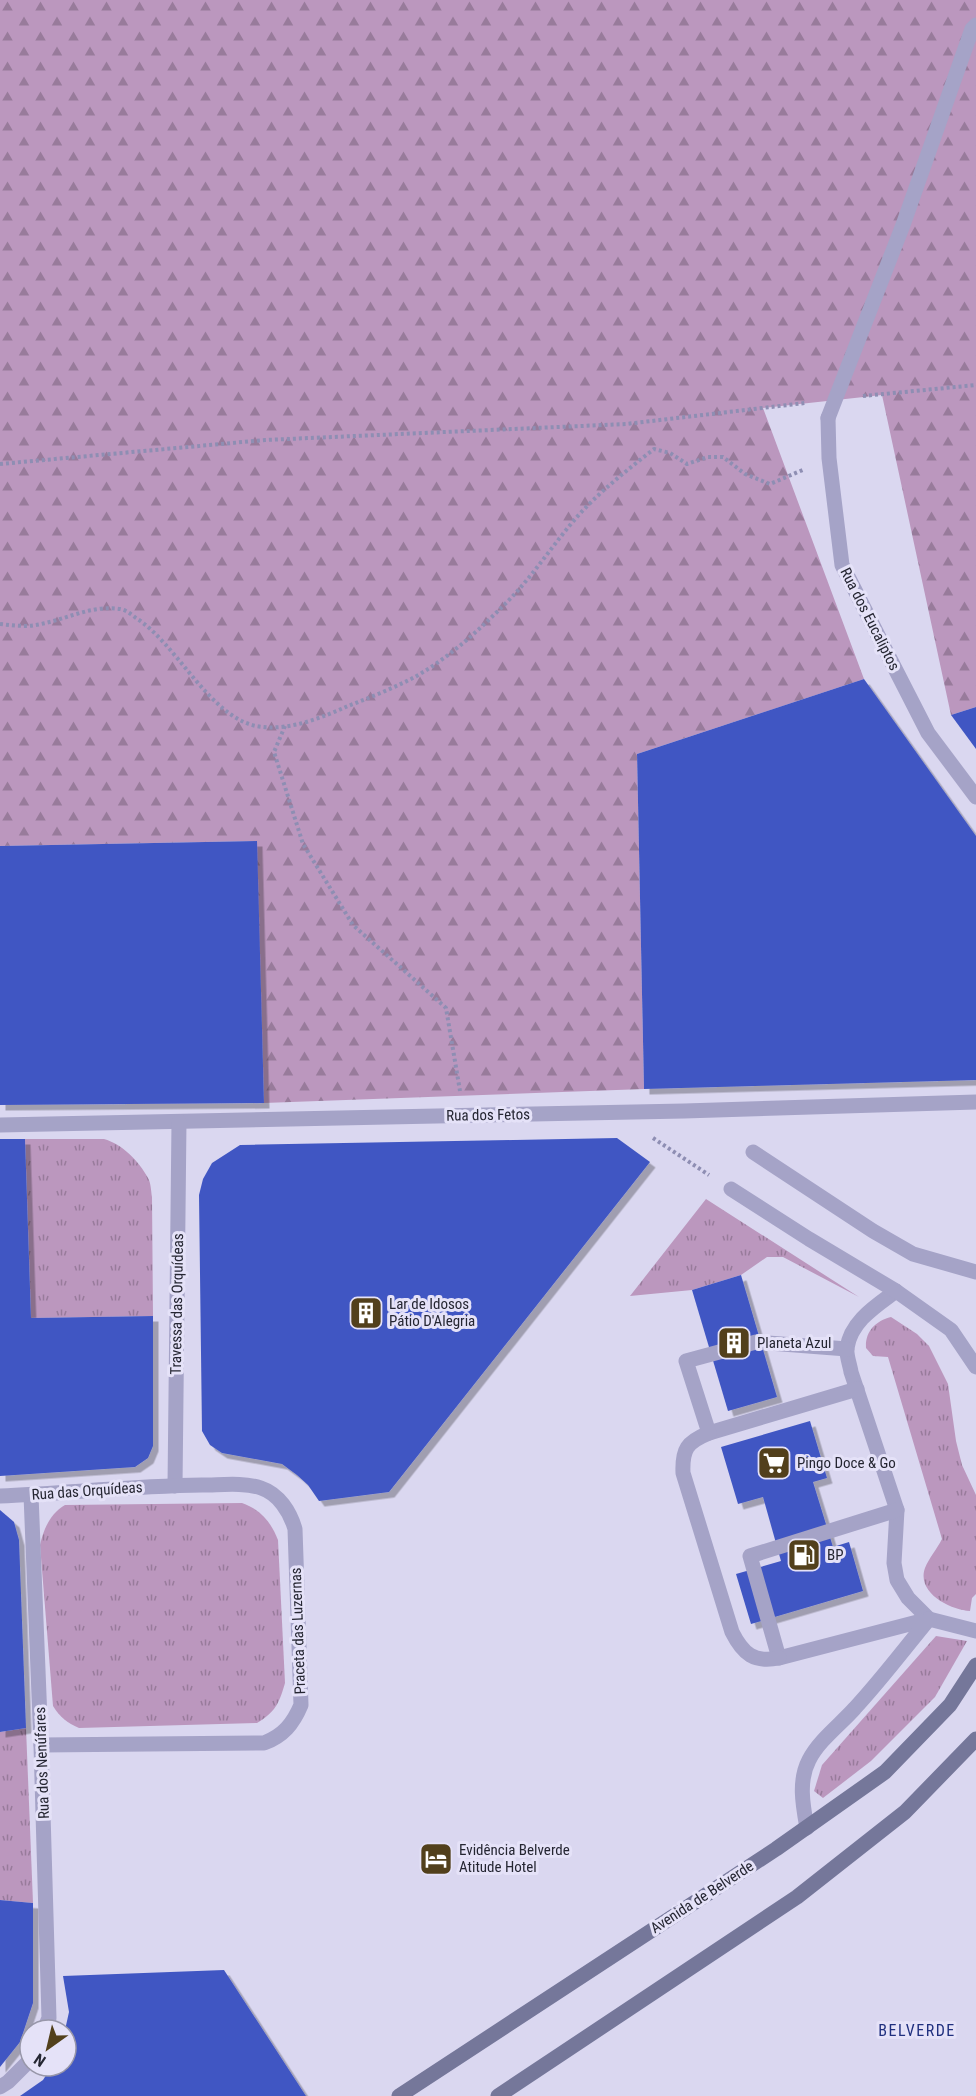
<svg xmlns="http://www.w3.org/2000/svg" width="976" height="2096" font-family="'Roboto Condensed',sans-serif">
	<defs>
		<pattern id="grass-tufts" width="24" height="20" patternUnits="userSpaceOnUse" patternTransform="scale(1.5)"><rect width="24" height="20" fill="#bb97be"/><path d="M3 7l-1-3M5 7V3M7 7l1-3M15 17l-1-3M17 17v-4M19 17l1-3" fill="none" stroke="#987b9b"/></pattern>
		<pattern id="forest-firs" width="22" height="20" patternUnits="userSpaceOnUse" patternTransform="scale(1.5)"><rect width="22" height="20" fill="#bb97be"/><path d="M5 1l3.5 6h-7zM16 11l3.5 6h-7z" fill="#987b9b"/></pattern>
		<filter id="shadow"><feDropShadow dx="5.5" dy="5.5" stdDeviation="0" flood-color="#0004"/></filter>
	</defs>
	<rect width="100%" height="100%" fill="#dad7f0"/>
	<g fill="url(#grass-tufts)">
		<path d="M25,1139H104C122,1144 139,1161 148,1178C151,1183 151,1191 152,1197L153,1316L31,1318Z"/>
		<path d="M706,1199L859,1297L783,1257H767L741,1275L692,1290L630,1296Z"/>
		<path d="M891,1317L917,1334L929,1346L948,1384L956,1441L962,1465L976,1495V1594L972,1598L970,1611C951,1610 916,1593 925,1568C929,1558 937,1549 942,1539L888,1357L873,1356L866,1348C865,1332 875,1321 891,1317Z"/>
		<path d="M242,1503C261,1510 271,1522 278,1540L285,1683C279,1704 275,1712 257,1723L79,1728C67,1723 60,1717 53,1706L40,1545C44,1528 50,1514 65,1505Z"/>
		<path d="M936,1636L967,1641L935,1697L871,1761L823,1798L814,1791L822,1765Z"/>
		<path d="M26,1728L33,1903L0,1900V1732Z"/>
	</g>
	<path fill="url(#forest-firs)" d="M0,0H976V707L951,715L882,395L763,408L864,679L637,754L644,1089L264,1103L256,841L0,846Z"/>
	<g fill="#4157c3" filter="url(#shadow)">
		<path d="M864,679L976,836V1080L644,1089L637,754Z"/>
		<path d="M976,707V749L951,715Z"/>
		<path d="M257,841L264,1103L0,1105V846Z"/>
		<path d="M617,1138L650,1162L389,1492L319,1501L308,1485L297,1475L282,1464L222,1453L210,1445L202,1431L199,1195L203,1179L212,1163L240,1145Z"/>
		<path d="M0,1139H25L31,1318L153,1316V1446L148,1458L135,1467L0,1476Z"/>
		<path d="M741,1275L777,1397L728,1411L692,1290Z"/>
		<path d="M810,1421L827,1478L813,1482L833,1547L849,1542L863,1591L751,1624L736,1574L781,1561L763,1497L738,1504L721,1447Z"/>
		<path d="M0,1510L14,1522L19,1540L26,1728L0,1732Z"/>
		<path d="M0,1900L33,1903V2003L20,2042L0,2067Z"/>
		<path d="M224,1970L306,2096H20L43,2080L52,2066H66L65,2030L69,2012L63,1976Z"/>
	</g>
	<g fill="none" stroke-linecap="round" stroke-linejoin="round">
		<g stroke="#8e8eb3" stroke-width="4" stroke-dasharray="3 3" stroke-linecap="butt">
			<path d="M863,396L976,385"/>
			<path d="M0,464L265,440L626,424L805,403"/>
			<path d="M0,624C9,625 18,626 27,626C59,624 88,604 120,609C126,610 131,614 136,618C177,644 209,716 256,726C287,732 321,718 348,706C369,698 391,689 411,679C445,661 476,633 503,606C531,579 551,547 576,518C599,492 626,471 654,449L670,453L687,464L708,457H723L745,474L770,484L805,469"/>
			<path d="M285,726L274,752L303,844L353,925L446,1008L460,1091"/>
			<path d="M653,1138L709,1175"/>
		</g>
		<g stroke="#a5a3c7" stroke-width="15">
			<path d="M828,418L903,225L972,29L976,25"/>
			<path d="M896,1291C876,1306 851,1321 847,1348C846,1355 850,1365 851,1372L897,1510L894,1563L897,1580L908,1598L929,1619"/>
			<path d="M709,1433L857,1389"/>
			<path d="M897,1510L750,1556L779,1658L929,1619L976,1631"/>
			<path d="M779,1658C754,1663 743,1654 732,1632L683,1473C682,1449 687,1442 709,1433L686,1361L756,1342L847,1349"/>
			<path d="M807,1828C803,1806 798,1781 809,1760C819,1740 841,1724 855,1708C881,1680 905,1648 929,1619"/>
		</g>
		<g stroke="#a5a3c7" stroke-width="15">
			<path d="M828,418L829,458L842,565L928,733L976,797"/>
			<path d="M0,1125L684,1111L976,1102"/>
			<path d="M753,1152L873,1231L913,1254L976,1272"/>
			<path d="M731,1189L809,1239L896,1291L951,1330L976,1367"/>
			<path d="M175,1486L179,1122"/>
			<path d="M31,1495L41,1745L49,2018L44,2030"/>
			<path d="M0,1496C67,1493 134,1486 202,1485C221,1485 243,1482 261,1488C279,1494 290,1512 295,1529L301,1705C293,1724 283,1736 264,1743L41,1745"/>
			<path d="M0,2087L8,2082L30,2060"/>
		</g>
		<g stroke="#75779a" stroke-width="15">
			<path d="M399,2096L776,1849L885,1772L950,1705L976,1665"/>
			<path d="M498,2096L797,1897L905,1812L976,1739"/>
		</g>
	</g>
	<defs>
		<g id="building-square" transform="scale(1.725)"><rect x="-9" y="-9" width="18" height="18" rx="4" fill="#52401c" stroke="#e5e2f8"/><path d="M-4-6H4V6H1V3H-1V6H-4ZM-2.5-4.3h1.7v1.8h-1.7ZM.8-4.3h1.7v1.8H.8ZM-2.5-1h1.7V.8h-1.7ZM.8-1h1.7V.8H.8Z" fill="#fff"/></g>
		<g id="supermarket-square" transform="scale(1.725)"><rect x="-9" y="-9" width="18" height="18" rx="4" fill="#52401c" stroke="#e5e2f8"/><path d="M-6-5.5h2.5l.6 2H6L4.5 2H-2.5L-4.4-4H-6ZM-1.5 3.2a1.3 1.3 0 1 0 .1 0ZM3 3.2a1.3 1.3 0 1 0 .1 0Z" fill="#fff"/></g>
		<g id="fuel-square" transform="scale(1.725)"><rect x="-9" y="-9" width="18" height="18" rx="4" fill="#52401c" stroke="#e5e2f8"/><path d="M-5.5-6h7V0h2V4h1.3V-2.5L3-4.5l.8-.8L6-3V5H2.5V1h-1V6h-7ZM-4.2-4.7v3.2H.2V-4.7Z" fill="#fff"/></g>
		<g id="hotel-square" transform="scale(1.725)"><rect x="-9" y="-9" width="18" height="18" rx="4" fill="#52401c" stroke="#e5e2f8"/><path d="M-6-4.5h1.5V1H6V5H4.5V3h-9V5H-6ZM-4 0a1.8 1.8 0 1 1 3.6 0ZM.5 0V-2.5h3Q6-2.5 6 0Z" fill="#fff"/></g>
	</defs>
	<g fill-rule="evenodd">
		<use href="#building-square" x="366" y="1313"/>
		<use href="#building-square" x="734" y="1343"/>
		<use href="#supermarket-square" x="774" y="1463"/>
		<use href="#fuel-square" x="804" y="1555"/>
		<use href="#hotel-square" x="436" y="1859"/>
	</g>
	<g text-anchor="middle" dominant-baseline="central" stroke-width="6" stroke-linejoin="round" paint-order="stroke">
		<g font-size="15" fill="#252632" stroke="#e5e2f8">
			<text transform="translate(870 619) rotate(63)">Rua dos Eucaliptos</text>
			<text transform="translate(488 1115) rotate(-1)">Rua dos Fetos</text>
			<text transform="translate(177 1304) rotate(-89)">Travessa das Orquídeas</text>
			<text transform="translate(87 1491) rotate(-4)">Rua das Orquídeas</text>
			<text transform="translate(298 1631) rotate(-92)">Praceta das Luzernas</text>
			<text transform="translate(42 1763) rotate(-92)">Rua dos Nenúfares</text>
			<text transform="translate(702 1897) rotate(-33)">Avenida de Belverde</text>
		</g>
		<g font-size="15" fill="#252632" stroke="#e5e2f8" text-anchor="start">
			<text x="389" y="1304">Lar de Idosos<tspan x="389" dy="17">Pátio D'Alegria</tspan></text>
			<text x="757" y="1343">Planeta Azul</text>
			<text x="797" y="1463">Pingo Doce &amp; Go</text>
			<text x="827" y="1555">BP</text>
			<text x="459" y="1850">Evidência Belverde<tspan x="459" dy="17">Atitude Hotel</tspan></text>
		</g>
		<g font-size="16" letter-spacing="1.5" fill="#20307f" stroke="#e5e2f8">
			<text x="917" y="2030">BELVERDE</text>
		</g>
	</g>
	<g transform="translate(48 2048) rotate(214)"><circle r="28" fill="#e5e2f8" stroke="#9897a9" stroke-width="1.5"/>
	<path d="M0-4.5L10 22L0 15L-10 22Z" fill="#52401c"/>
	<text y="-9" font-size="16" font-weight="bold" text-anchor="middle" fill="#252632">N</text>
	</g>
</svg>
